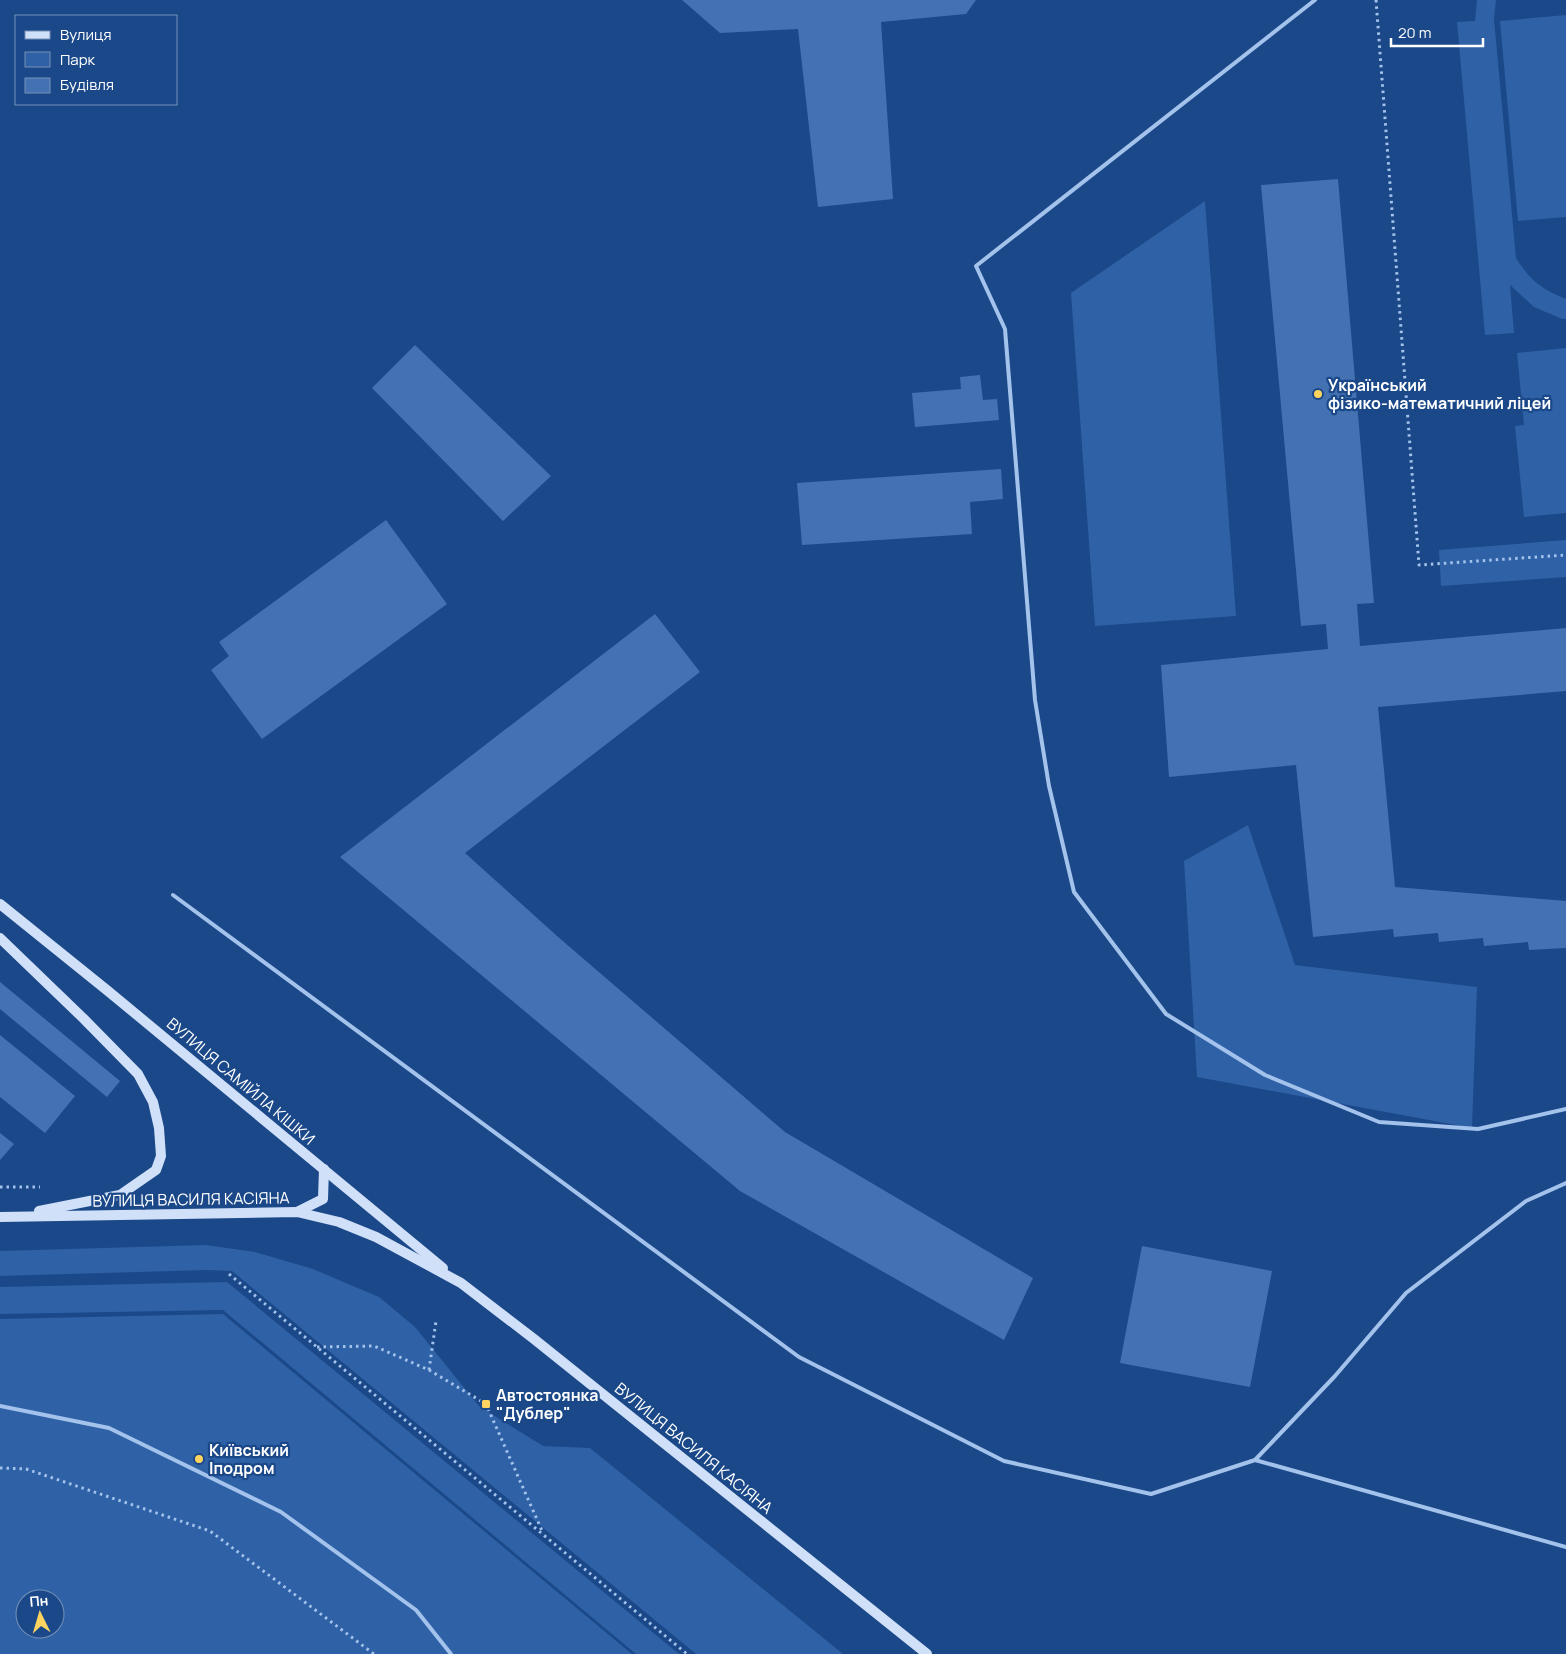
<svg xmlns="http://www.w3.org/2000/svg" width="1566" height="1654" font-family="Manrope,sans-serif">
	<rect width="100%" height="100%" fill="#1b4888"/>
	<g fill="#2e61a6" fill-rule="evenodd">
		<path d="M1477,0H1496L1494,19L1516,258C1531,281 1540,288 1566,299V319H1562L1534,307L1510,285L1514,333L1485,335L1457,22L1475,21Z"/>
		<path d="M1566,15V217L1518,221L1500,21Z"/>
		<path d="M1205,201L1236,616L1095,626L1071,293Z"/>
		<path d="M1566,348V513L1524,517L1515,426L1524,425L1517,353Z"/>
		<path d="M1566,540V577L1441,586L1439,550Z"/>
		<path d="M1248,825L1295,965L1477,987L1472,1128L1197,1077L1184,861Z"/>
		<path d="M206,1245L255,1252L313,1269L379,1297L415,1327L479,1406L543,1446L590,1448L843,1654H696L232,1271L207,1270L0,1276V1251Z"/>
		<path d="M227,1282L679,1654H636L223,1310L0,1314V1287Z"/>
		<path d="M223,1314L632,1654H0V1319ZM25,1599H55V1629H25Z"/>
	</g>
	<g fill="#4371b1">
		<path d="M682,0H976L966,14L881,22L893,199L818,207L798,29L720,33Z"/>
		<path d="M1338,179L1374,603L1357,604L1360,646L1566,628V691L1378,707L1395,887L1566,901V948L1529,950L1528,942L1484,946L1483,938L1439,942L1438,933L1394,937L1393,929L1313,937L1296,765L1169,777L1161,665L1328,649L1326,624L1301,626L1261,185Z"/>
		<path d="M415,345L551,476L503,521L372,388Z"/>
		<path d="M980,375L983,400L997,399L999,420L915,427L912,393L961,389L960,377Z"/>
		<path d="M1001,469L1003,499L970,502L972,534L802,545L797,483Z"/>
		<path d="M386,520L447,604L262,739L211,670L229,656L219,642Z"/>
		<path d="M655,614L700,672L465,853L557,936L785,1132L1033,1278L1004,1340L740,1191L340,857Z"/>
		<path d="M0,982L120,1081L107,1097L0,1009Z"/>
		<path d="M0,1035L75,1096L45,1133L0,1097Z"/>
		<path d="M0,1133L14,1144L0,1160Z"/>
		<path d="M1142,1246L1272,1271L1250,1387L1120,1363Z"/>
	</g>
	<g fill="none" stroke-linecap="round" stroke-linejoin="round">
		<g stroke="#a3c2ec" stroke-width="3" stroke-dasharray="2.5 4" stroke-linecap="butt">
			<path d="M1376,0L1419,565L1566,555"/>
			<path d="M0,1187H40"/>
			<path d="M229,1274L687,1654"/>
			<path d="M317,1347L374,1346L429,1370L486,1404L543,1533"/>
			<path d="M429,1370L436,1321"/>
			<path d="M0,1468L26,1469L210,1531L374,1654"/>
		</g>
		<g stroke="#a3c2ec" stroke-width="4">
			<path d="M1315,0L976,266L1005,329L1035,700L1049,786L1074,892L1166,1014L1265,1075L1379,1122L1478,1129L1566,1109"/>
			<path d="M173,895L799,1357L1004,1461L1151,1494L1255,1460L1335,1376L1406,1293L1526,1201L1566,1183"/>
			<path d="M0,1406L109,1428L281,1512L416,1610L451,1654"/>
			<path d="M1255,1460L1566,1547"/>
		</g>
		<g stroke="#d0e0f9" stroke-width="10">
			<path d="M0,904L108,991L443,1268"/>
			<path d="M0,938L83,1018L138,1074L153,1102L159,1128L161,1156L156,1170L120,1195L39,1211"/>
			<path d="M297,1212L323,1199L324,1169"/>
			<path d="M0,1217L297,1212L339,1222L376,1237L461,1283L534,1339L927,1654"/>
		</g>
	</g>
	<g fill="#fed460" stroke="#1b4888" stroke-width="2">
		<circle cx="1318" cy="394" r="5"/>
		<rect x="481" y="1399" width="10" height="10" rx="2.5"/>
		<circle cx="199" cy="1459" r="5"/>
	</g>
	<g text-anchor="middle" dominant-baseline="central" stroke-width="4.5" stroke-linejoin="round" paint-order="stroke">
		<g font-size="16" font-weight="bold" fill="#fff" stroke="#1b4888" text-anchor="start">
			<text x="1328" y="385">Український<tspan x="1328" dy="18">фізико-математичний ліцей</tspan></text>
			<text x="496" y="1395">Автостоянка<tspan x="496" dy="18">"Дублер"</tspan></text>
			<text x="209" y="1450">Київський<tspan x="209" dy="18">Іподром</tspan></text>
		</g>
		<g font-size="16" fill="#fff" stroke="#1b4888">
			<text transform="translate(241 1081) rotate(40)">ВУЛИЦЯ САМІЙЛА КІШКИ</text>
			<text transform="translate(191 1199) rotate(-1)">ВУЛИЦЯ ВАСИЛЯ КАСІЯНА</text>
			<text transform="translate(694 1448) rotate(39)">ВУЛИЦЯ ВАСИЛЯ КАСІЯНА</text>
		</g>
	</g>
	<rect x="15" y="15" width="162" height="90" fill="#1b4888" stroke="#7691b8"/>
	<rect x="25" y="31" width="25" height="8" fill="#d0e0f9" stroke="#7691b8"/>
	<text x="60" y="40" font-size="15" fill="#ffffff">Вулиця</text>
	<rect x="25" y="52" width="25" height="15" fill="#2e61a6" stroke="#7691b8"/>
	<text x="60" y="65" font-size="15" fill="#ffffff">Парк</text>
	<rect x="25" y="78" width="25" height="15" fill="#4371b1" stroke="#7691b8"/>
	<text x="60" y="90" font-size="15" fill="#ffffff">Будівля</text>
	<g transform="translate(40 1614) rotate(355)"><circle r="24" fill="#1b4888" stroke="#7691b8"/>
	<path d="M0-4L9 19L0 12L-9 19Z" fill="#fed460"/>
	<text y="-8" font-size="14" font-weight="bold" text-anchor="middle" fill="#ffffff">Пн</text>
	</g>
	<path d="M1391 38v8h92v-8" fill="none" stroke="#ffffff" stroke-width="2.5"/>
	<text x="1398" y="38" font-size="15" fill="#ffffff" stroke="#1b4888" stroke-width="4" paint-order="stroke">20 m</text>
</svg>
